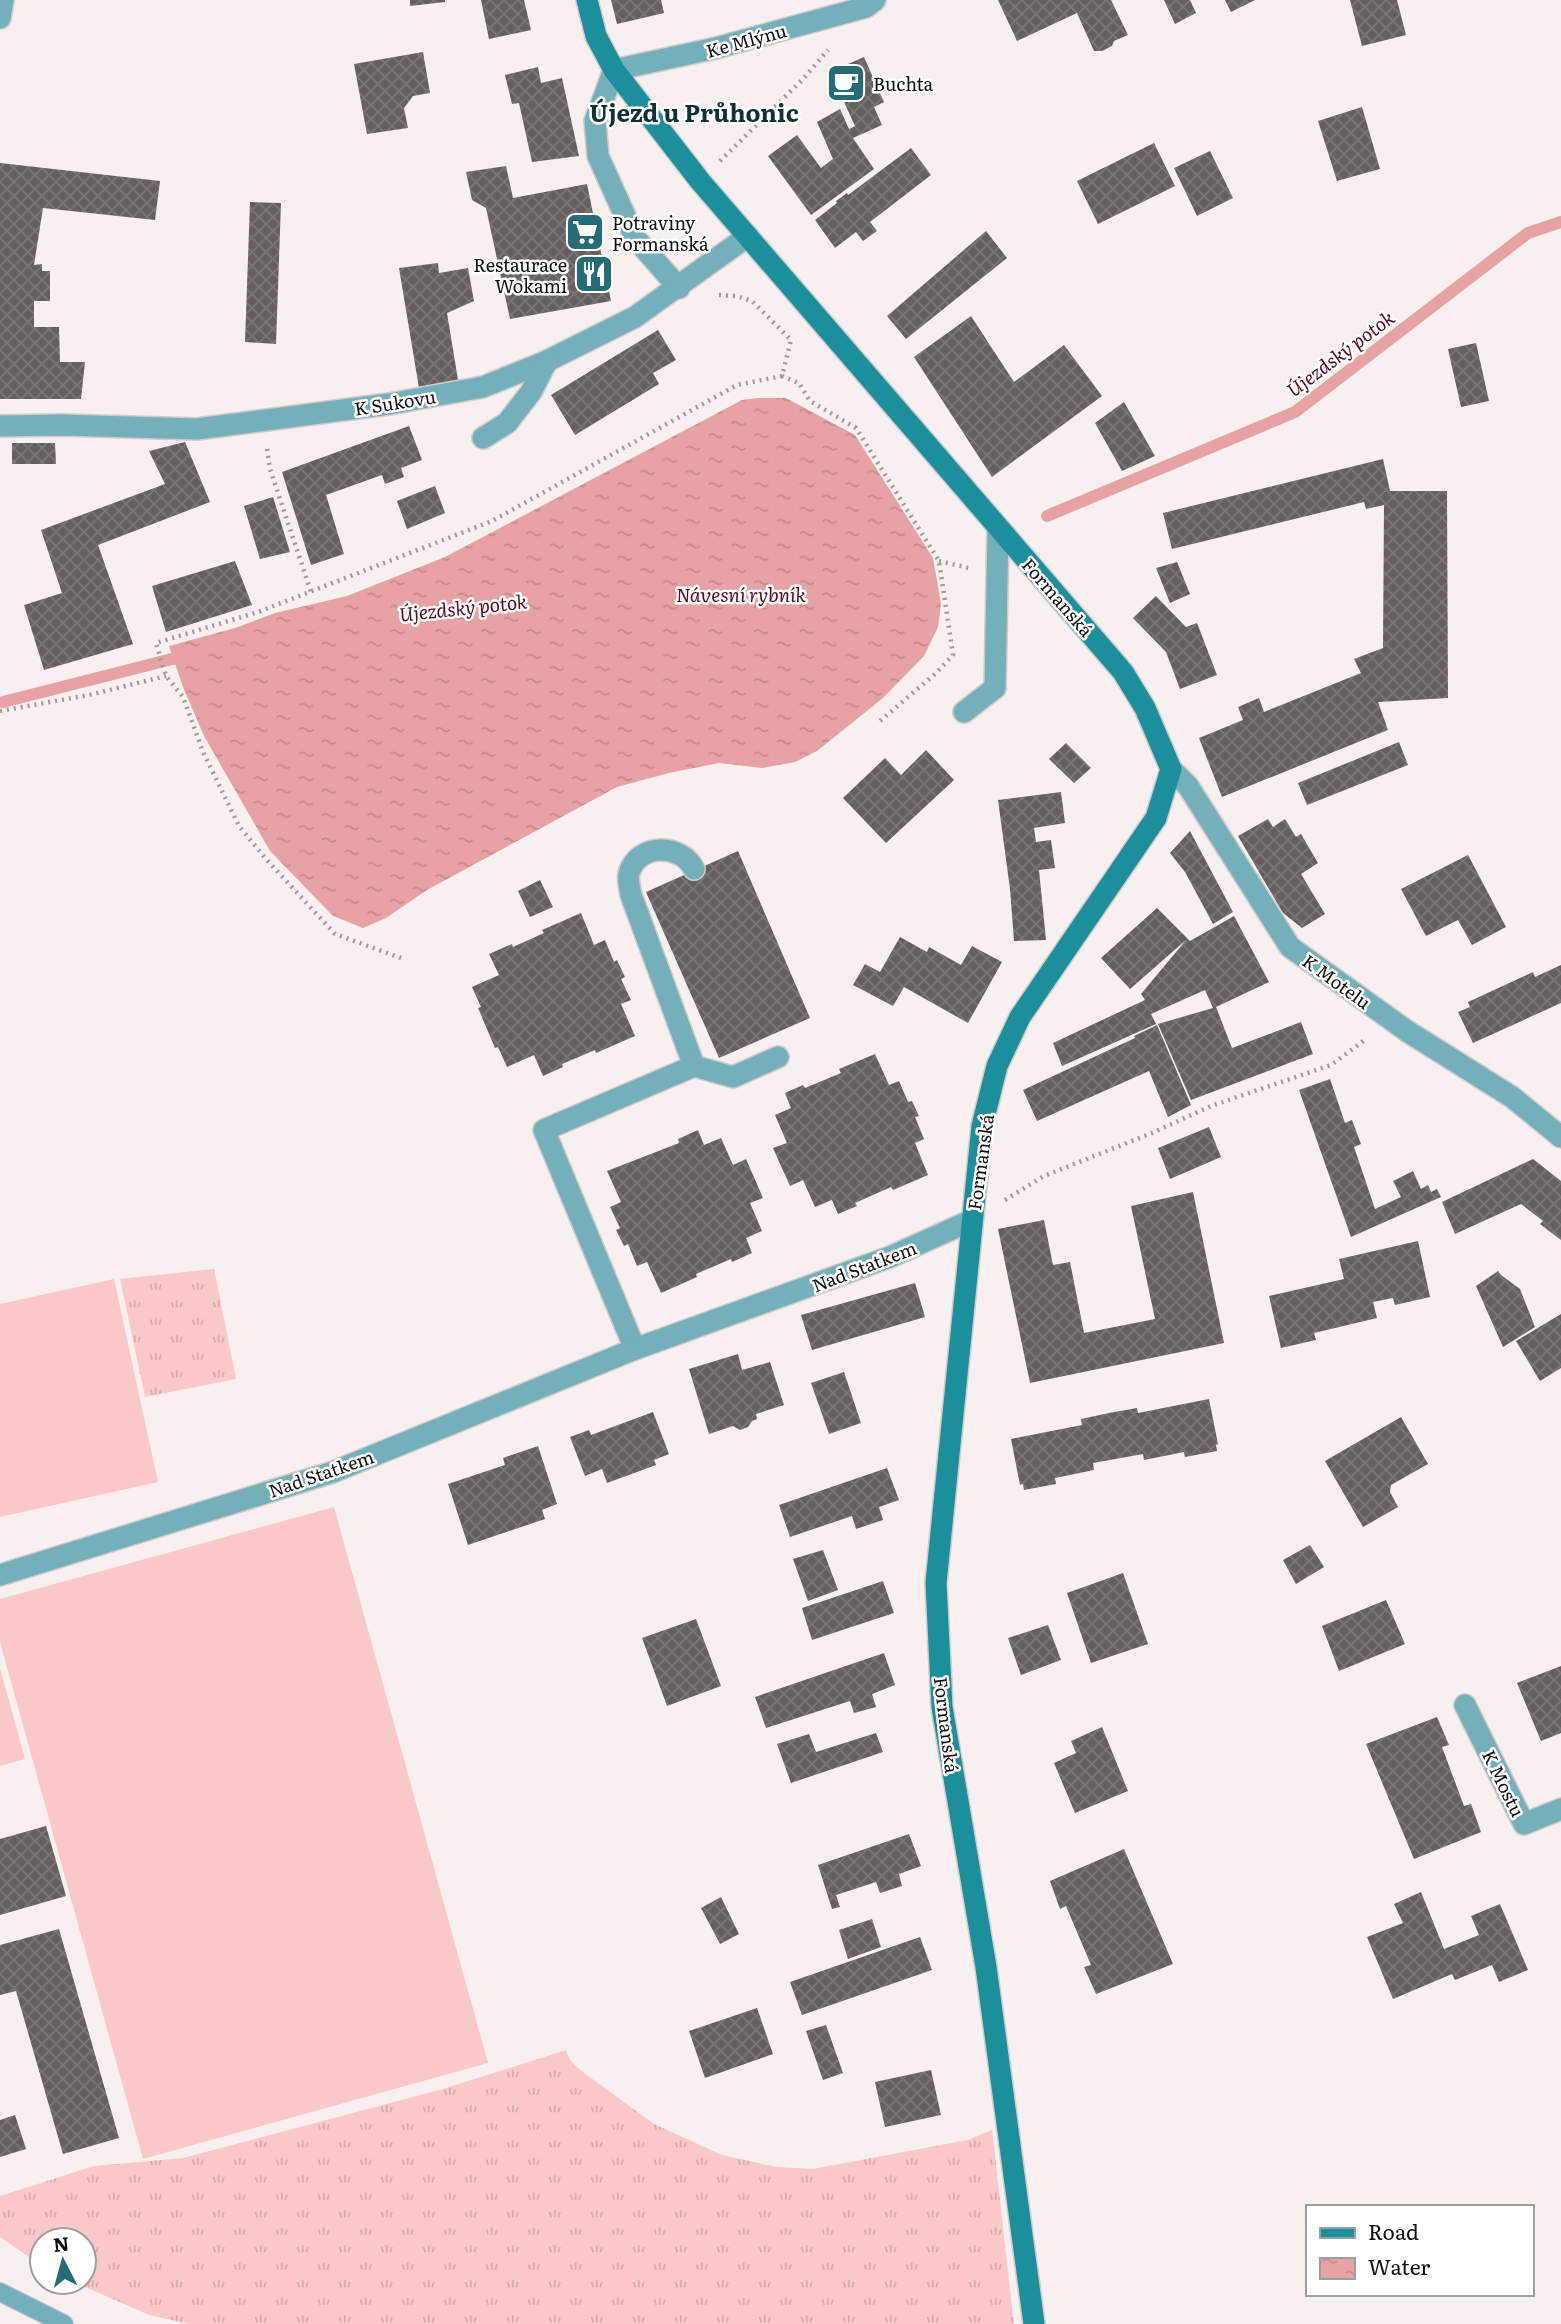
<svg xmlns="http://www.w3.org/2000/svg" width="1561" height="2324" font-family="Literata,serif">
	<defs>
		<pattern id="grass-tufts" width="24" height="20" patternUnits="userSpaceOnUse" patternTransform="scale(1.75)"><rect width="24" height="20" fill="#fac8c9"/><path d="M3 7l-1-3M5 7V3M7 7l1-3M15 17l-1-3M17 17v-4M19 17l1-3" fill="none" stroke="#d5abab"/></pattern>
		<pattern id="water-ripples" width="26" height="14" patternUnits="userSpaceOnUse" patternTransform="scale(1.75)"><rect width="26" height="14" fill="#e7a2a4"/><path d="M2 4q2-2 4 0t4 0M15 11q2-2 4 0t4 0" fill="none" stroke="#c58a8c"/></pattern>
		<pattern id="building-cross-hatch" width="8" height="8" patternUnits="userSpaceOnUse" patternTransform="scale(1.75)"><rect width="8" height="8" fill="#675f5f"/><path d="M0 0l8 8M0 8l8-8" fill="none" stroke="#7b7575"/></pattern>
	</defs>
	<rect width="100%" height="100%" fill="#f8efef"/>
	<g fill="url(#grass-tufts)">
		<path d="M214,1269L236,1379L145,1397L120,1279Z"/>
		<path d="M566,2050L570,2060L580,2070L654,2124L722,2155L776,2167L813,2169L968,2140L992,2130L1014,2324H189L149,2315L74,2282H84V2240H42V2266L0,2237V2196L94,2166L183,2158L443,2089Z"/>
	</g>
	<g fill="#fac8c9">
		<path d="M114,1279L158,1482L0,1517V1304Z"/>
		<path d="M334,1507L488,2063L143,2159L0,1642V1599Z"/>
		<path d="M0,1668L25,1759L0,1766Z"/>
	</g>
	<path fill="url(#water-ripples)" d="M758,398H786L855,435L933,558L941,604L938,627L924,656L883,698L817,751L795,762L762,768L719,763L669,773L617,787L427,890L386,918L363,928L333,916L270,851L204,736L183,687L169,646L235,628L275,613L347,596L445,557L742,400Z"/>
	<g fill="none" stroke-linecap="round" stroke-linejoin="round">
		<g stroke="#e7a2a4" stroke-width="12">
			<path d="M1047,516L1295,412L1528,233L1561,222"/>
			<path d="M3,702L172,659L186,657"/>
		</g>
	</g>
	<g fill="url(#building-cross-hatch)">
		<path d="M410,0H445V2L410,6Z"/>
		<path d="M481,0H524L531,30L489,39Z"/>
		<path d="M611,0H661L664,13L617,24Z"/>
		<path d="M998,0H1111L1128,35L1114,41L1112,46L1102,51H1094L1077,13L1017,41Z"/>
		<path d="M1164,0H1190L1196,13L1175,24Z"/>
		<path d="M1225,0H1255L1231,12Z"/>
		<path d="M1350,0H1397L1406,35L1362,46Z"/>
		<path d="M423,52L430,93L413,96L404,108L408,128L367,134L354,64Z"/>
		<path d="M864,57L884,102L874,107L882,125L853,138L874,169L811,215L768,156L797,135L821,168L833,159L817,122L840,109L849,129L855,126L839,91L833,94L828,85L834,78L830,72Z"/>
		<path d="M538,67L541,83L562,78L579,156L532,162L519,103L512,104L505,75Z"/>
		<path d="M1362,107L1380,169L1337,181L1318,121Z"/>
		<path d="M1154,143L1175,186L1098,224L1077,181Z"/>
		<path d="M911,148L931,175L870,222L877,231L863,241L856,232L835,248L815,220L837,203L836,201L847,193L848,195Z"/>
		<path d="M1210,151L1233,198L1197,216L1174,168Z"/>
		<path d="M0,163L160,181L155,220L43,208L34,265L42,264V271H50V301H34V327H59L60,362H85L81,399H0Z"/>
		<path d="M506,166L513,198L587,184L611,301L510,319L486,208L472,200L466,172Z"/>
		<path d="M250,202L281,203L276,344L245,342Z"/>
		<path d="M986,231L1007,258L906,339L887,316Z"/>
		<path d="M438,263L439,273L468,268L474,301L447,313L458,380L419,388L399,268Z"/>
		<path d="M971,316L1014,382L1064,345L1102,396L992,477L914,357Z"/>
		<path d="M658,330L676,360L653,373L659,384L575,435L551,395Z"/>
		<path d="M1476,343L1489,401L1461,407L1448,349Z"/>
		<path d="M1124,402L1155,456L1122,471L1095,423Z"/>
		<path d="M409,426L422,460L401,468L404,477L385,484L382,475L326,495L344,554L311,565L282,472Z"/>
		<path d="M185,442L210,502L98,545L133,644L44,670L24,605L62,593L41,530L165,484L149,451Z"/>
		<path d="M12,443H55L56,464H12Z"/>
		<path d="M1383,459L1390,491H1447L1448,698L1378,702L1388,730L1222,797L1199,738L1243,720L1238,707L1259,698L1264,712L1361,673L1354,659L1383,648L1384,505L1366,509L1364,502L1172,549L1163,513Z"/>
		<path d="M435,486L445,513L407,529L397,501Z"/>
		<path d="M273,497L290,552L260,559L244,506Z"/>
		<path d="M235,561L252,605L166,632L152,586Z"/>
		<path d="M1177,562L1190,594L1170,603L1156,568Z"/>
		<path d="M1156,596L1186,627L1197,623L1217,675L1180,689L1166,652L1133,618Z"/>
		<path d="M1399,742L1408,765L1307,805L1298,783Z"/>
		<path d="M1066,743L1091,768L1074,783L1049,759Z"/>
		<path d="M926,750L954,780L886,843L843,798L885,758L901,775Z"/>
		<path d="M1061,792L1065,823L1034,828L1036,842L1051,840L1055,868L1039,870L1046,940L1014,941L1010,889L998,800Z"/>
		<path d="M1268,819L1273,827L1285,819L1296,837L1301,834L1318,863L1301,874L1325,914L1302,928L1283,913L1238,836Z"/>
		<path d="M1190,831L1233,912L1213,924L1185,872L1170,853Z"/>
		<path d="M738,851L810,1018L719,1058L646,892Z"/>
		<path d="M1468,855L1506,927L1472,945L1458,920L1426,936L1401,889Z"/>
		<path d="M540,880L553,907L530,917L518,891Z"/>
		<path d="M1157,908L1190,941L1234,916L1269,982L1216,1007L1232,1048L1301,1022L1313,1054L1191,1100L1158,1024L1213,1008L1205,990L1151,1014L1156,1024L1062,1066L1053,1043L1145,1000L1141,994L1186,940L1130,989L1101,958Z"/>
		<path d="M581,913L594,945L605,940L614,962L617,960L625,977L621,979L631,1000L621,1004L635,1036L596,1053L595,1050L562,1064L563,1067L543,1076L534,1055L507,1067L498,1047L495,1048L478,1008L481,1007L472,987L499,975L489,954L512,944L513,947L544,933L542,930Z"/>
		<path d="M900,937L927,952L929,947L961,965L972,946L1002,962L968,1023L904,987L893,1006L853,985L865,964L880,972Z"/>
		<path d="M1561,965V1003L1473,1043L1458,1012L1470,1007L1468,1002L1533,972L1535,977Z"/>
		<path d="M1157,1025L1191,1105L1168,1117L1149,1071L1037,1121L1023,1090L1135,1038L1134,1036Z"/>
		<path d="M875,1054L889,1085L899,1081L908,1102L912,1101L919,1116L915,1117L924,1139L915,1143L928,1175L893,1190L891,1187L855,1203L857,1206L838,1214L832,1200L815,1207L803,1180L790,1186L773,1148L787,1143L775,1115L791,1108L785,1093L803,1085L805,1088L841,1073L839,1069Z"/>
		<path d="M1330,1079L1345,1123L1352,1120L1361,1144L1354,1147L1375,1209L1401,1197L1393,1181L1413,1171L1421,1189L1428,1185L1431,1192L1437,1189L1441,1197L1351,1237L1299,1090Z"/>
		<path d="M1209,1127L1221,1157L1170,1179L1158,1148Z"/>
		<path d="M698,1130L704,1145L721,1138L733,1165L746,1159L763,1198L750,1203L762,1231L746,1238L752,1253L732,1262L731,1259L696,1274L697,1277L661,1293L647,1262L637,1266L628,1244L624,1246L616,1230L620,1228L610,1207L621,1202L607,1171L679,1143L678,1139Z"/>
		<path d="M1533,1159L1561,1181V1240L1540,1224L1543,1221L1521,1204L1455,1234L1442,1202Z"/>
		<path d="M1193,1192L1224,1343L1030,1383L998,1229L1044,1220L1053,1265L1070,1262L1084,1333L1155,1319L1131,1206Z"/>
		<path d="M1418,1241L1430,1297L1395,1305L1393,1298L1373,1302L1377,1318L1314,1333L1316,1340L1281,1348L1269,1296L1344,1279L1339,1259Z"/>
		<path d="M1498,1271L1501,1275L1520,1289L1535,1327L1503,1347L1476,1286Z"/>
		<path d="M915,1283L925,1317L812,1350L801,1315Z"/>
		<path d="M1561,1314V1368L1540,1381L1516,1341Z"/>
		<path d="M738,1354L742,1370L770,1362L784,1405L756,1414L757,1419L752,1421L748,1427L740,1430L733,1426L709,1434L689,1369Z"/>
		<path d="M844,1372L861,1423L829,1434L811,1383Z"/>
		<path d="M1209,1399L1218,1444L1216,1445L1217,1451L1185,1457L1184,1452L1144,1460L1143,1454L1093,1463L1094,1470L1055,1478L1056,1484L1024,1490L1023,1484L1020,1485L1011,1439L1082,1425L1081,1419L1109,1413L1137,1408L1138,1413Z"/>
		<path d="M653,1412L669,1454L654,1460L656,1465L607,1483L602,1469L585,1476L570,1437L589,1430L591,1435Z"/>
		<path d="M1401,1417L1428,1464L1391,1485L1390,1492L1398,1507L1363,1527L1325,1461Z"/>
		<path d="M538,1446L557,1504L542,1510L545,1519L468,1545L448,1484L505,1465L503,1458Z"/>
		<path d="M887,1468L899,1500L879,1507L883,1520L856,1529L852,1516L790,1537L779,1505Z"/>
		<path d="M1310,1545L1324,1567L1296,1584L1283,1560Z"/>
		<path d="M823,1550L838,1590L808,1601L793,1559Z"/>
		<path d="M1123,1573L1148,1644L1091,1663L1067,1593Z"/>
		<path d="M883,1581L894,1613L812,1640L802,1608Z"/>
		<path d="M1386,1600L1405,1644L1339,1671L1322,1626Z"/>
		<path d="M696,1619L721,1686L667,1706L642,1638Z"/>
		<path d="M1048,1625L1061,1660L1021,1675L1008,1638Z"/>
		<path d="M884,1653L895,1685L872,1694L876,1707L854,1713L850,1701L766,1728L755,1697Z"/>
		<path d="M1561,1666V1733L1541,1741L1517,1683Z"/>
		<path d="M1437,1717L1449,1745L1442,1747L1464,1806L1471,1804L1481,1832L1414,1859L1366,1744Z"/>
		<path d="M1102,1727L1128,1791L1075,1813L1054,1763L1076,1753L1071,1741Z"/>
		<path d="M876,1733L883,1752L791,1783L777,1744L809,1734L816,1752Z"/>
		<path d="M46,1826L66,1896L0,1915V1839Z"/>
		<path d="M909,1834L921,1866L899,1874L902,1886L880,1893L876,1882L836,1895L840,1907L832,1909L818,1865Z"/>
		<path d="M1124,1849L1173,1964L1096,1994L1084,1967L1091,1965L1066,1906L1060,1909L1050,1881Z"/>
		<path d="M1421,1892L1444,1949L1479,1935L1471,1916L1500,1904L1528,1970L1499,1982L1492,1965L1455,1980L1452,1974L1393,1999L1367,1937L1403,1923L1394,1904Z"/>
		<path d="M721,1897L739,1934L720,1944L701,1908Z"/>
		<path d="M872,1919L881,1947L848,1959L839,1930Z"/>
		<path d="M59,1929L119,2138L63,2154L16,1991L0,1995V1945Z"/>
		<path d="M920,1937L932,1970L802,2015L790,1982Z"/>
		<path d="M757,2008L773,2054L705,2078L689,2031Z"/>
		<path d="M826,2025L843,2073L823,2080L806,2031Z"/>
		<path d="M931,2070L941,2115L885,2127L875,2082Z"/>
		<path d="M15,2115L26,2149L0,2157V2120Z"/>
	</g>
	<g fill="none" stroke-linecap="round" stroke-linejoin="round">
		<g stroke="#d3cbcb" stroke-width="20">
			<path id="lane" d="M0,2292L64,2324"/>
		</g>
		<g stroke="#d3cbcb" stroke-width="24">
			<g id="street">
				<path d="M0,18L3,0"/>
				<path d="M679,288L635,238L598,156L595,121L614,70L716,48L866,7L875,0"/>
				<path d="M0,426L62,425L197,429L389,404L483,387L547,361L635,317L748,236"/>
				<path d="M483,438L507,423L531,392L547,361"/>
				<path d="M964,712L995,688L998,528"/>
				<path d="M1171,769L1188,786L1290,947L1407,1031L1512,1097L1561,1137"/>
				<path d="M694,869C681,843 638,843 629,873C627,879 630,889 631,895L694,1066"/>
				<path d="M635,1349L544,1130L694,1066L733,1077L778,1057"/>
				<path d="M0,1575L333,1472L635,1349L890,1257L972,1220"/>
				<path d="M1465,1705L1524,1824L1561,1809"/>
			</g>
		</g>
		<g stroke="#d3cbcb" stroke-width="24">
			<path id="secondary" d="M587,0L596,36L614,70L700,181L1123,672L1145,708L1171,769L1156,818L1020,1017L997,1066L982,1126L936,1583L942,1707L986,1967L1034,2324"/>
		</g>
		<g stroke="#a09999" stroke-width="4.5" stroke-dasharray="2 5" stroke-linecap="butt">
			<path d="M720,161L803,79L828,50"/>
			<path d="M719,295L736,296L752,301L791,340L782,376L799,383L810,401L856,428L939,561L953,655L935,674L880,721"/>
			<path d="M267,449L270,469L311,592"/>
			<path d="M939,561L969,568"/>
			<path d="M0,711L89,695L166,676"/>
			<path d="M401,958L335,934L266,859L239,826L203,752L183,697L166,676L156,643L258,612L492,521L737,385L782,376"/>
			<path d="M1005,1200L1044,1176L1152,1133L1211,1106L1331,1065L1366,1039"/>
		</g>
		<use href="#lane" stroke="#73b0b9" stroke-width="18"/>
		<use href="#street" stroke="#73b0b9" stroke-width="21"/>
		<use href="#secondary" stroke="#1c8f9d" stroke-width="21"/>
	</g>
	<defs>
		<g id="cafe-square" transform="scale(2.0125)"><rect x="-9" y="-9" width="18" height="18" rx="4" fill="#246d77" stroke="#fff"/><path d="M-5.5-4.5H6V0H3Q3 3.5 0 3.5H-2.5Q-5.5 3.5-5.5 0ZM3-3.2v2h1.7v-2ZM-6 4.5H4V6H-6Z" fill="#fff"/></g>
		<g id="supermarket-square" transform="scale(2.0125)"><rect x="-9" y="-9" width="18" height="18" rx="4" fill="#246d77" stroke="#fff"/><path d="M-6-5.5h2.5l.6 2H6L4.5 2H-2.5L-4.4-4H-6ZM-1.5 3.2a1.3 1.3 0 1 0 .1 0ZM3 3.2a1.3 1.3 0 1 0 .1 0Z" fill="#fff"/></g>
		<g id="restaurant-square" transform="scale(2.0125)"><rect x="-9" y="-9" width="18" height="18" rx="4" fill="#246d77" stroke="#fff"/><path d="M-5-6h1v4h1v-4h1v4h1v-4h1v5L-1.5 .5V6h-2V.5L-5-1ZM5-6V6H3V1.5H1.5Q1.5-4 5-6Z" fill="#fff"/></g>
	</defs>
	<g fill-rule="evenodd">
		<use href="#cafe-square" x="846" y="83"/>
		<use href="#supermarket-square" x="585" y="232"/>
		<use href="#restaurant-square" x="594" y="274"/>
	</g>
	<g text-anchor="middle" dominant-baseline="central" stroke-width="5" stroke-linejoin="round" paint-order="stroke">
		<g font-size="18" fill="#110e0e" stroke="#fff">
			<text transform="translate(746 40) rotate(-15)">Ke Mlýnu</text>
			<text transform="translate(395 402) rotate(-9)">K Sukovu</text>
			<text transform="translate(1058 597) rotate(49)">Formanská</text>
			<text transform="translate(1337 981) rotate(36)">K Motelu</text>
			<text transform="translate(980 1162) rotate(-82)">Formanská</text>
			<text transform="translate(864 1266) rotate(-21)">Nad Statkem</text>
			<text transform="translate(321 1473) rotate(-19)">Nad Statkem</text>
			<text transform="translate(947 1725) rotate(83)">Formanská</text>
			<text transform="translate(1504 1783) rotate(64)">K Mostu</text>
		</g>
		<g font-size="18" fill="#110e0e" stroke="#fff" text-anchor="start">
			<text x="873" y="83">Buchta</text>
			<text x="612" y="222">Potraviny<tspan x="612" dy="21">Formanská</tspan></text>
			<text x="567" y="264" text-anchor="end">Restaurace<tspan x="567" dy="21">Wokami</tspan></text>
		</g>
		<g font-size="19" font-style="italic" fill="#5a0919" stroke="#fff">
			<text transform="translate(1340 353) rotate(-37)">Újezdský potok</text>
			<text x="741" y="594">Návesní rybník</text>
			<text transform="translate(463 607) rotate(-6)">Újezdský potok</text>
		</g>
		<g font-size="24" font-weight="bold" fill="#0f3136" stroke="#fff">
			<text x="694" y="111">Újezd u Průhonic</text>
		</g>
	</g>
	<rect x="1306" y="2205" width="228" height="91" fill="#ffffff" stroke="#a09f9f" stroke-width="2"/>
	<rect x="1320" y="2228" width="35" height="10" fill="#1c8f9d" stroke="#a09f9f" stroke-width="2"/>
	<text x="1368" y="2240" font-size="21" fill="#110e0e">Road</text>
	<rect x="1320" y="2258" width="35" height="21" fill="url(#water-ripples)" stroke="#a09f9f" stroke-width="2"/>
	<text x="1368" y="2275" font-size="21" fill="#110e0e">Water</text>
	<g transform="translate(63 2261) rotate(354)"><circle r="33" fill="#ffffff" stroke="#a09f9f" stroke-width="2"/>
	<path d="M0-5L12 26L0 18L-12 26Z" fill="#246d77"/>
	<text y="-10" font-size="19" font-weight="bold" text-anchor="middle" fill="#110e0e">N</text>
	</g>
</svg>
